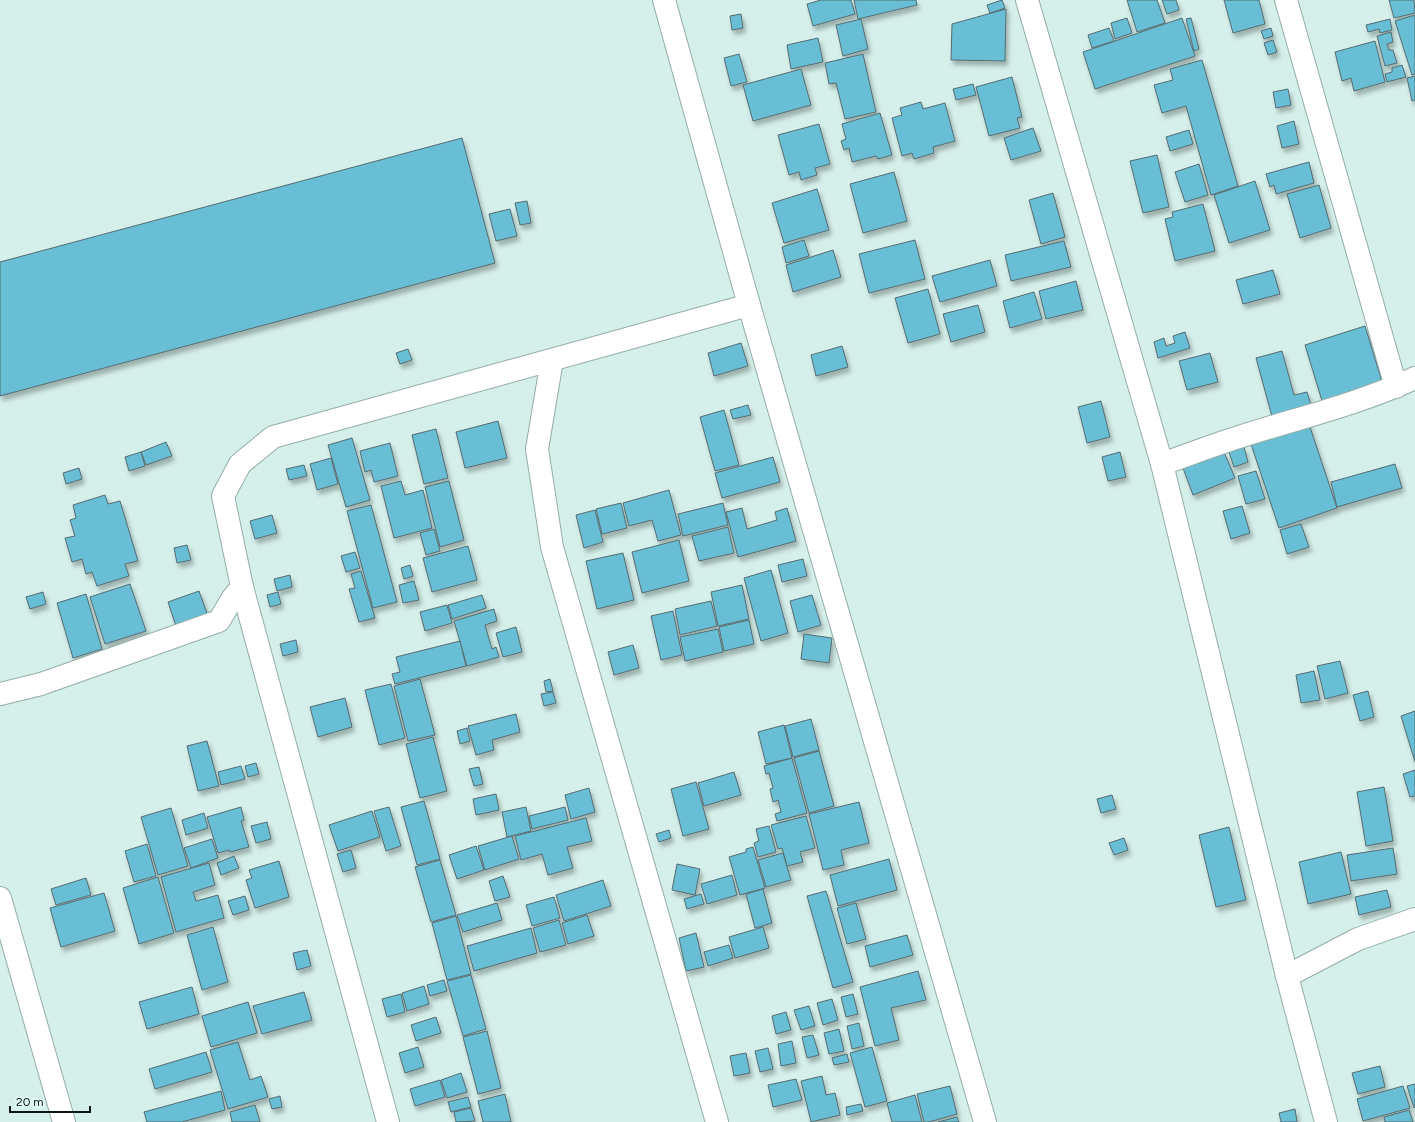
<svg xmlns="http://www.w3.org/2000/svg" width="1415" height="1122" font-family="Figtree,sans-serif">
	<defs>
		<filter id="shadow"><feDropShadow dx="2.5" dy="4.5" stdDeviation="2" flood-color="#0004"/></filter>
	</defs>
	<rect width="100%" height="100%" fill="#d5efea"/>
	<g fill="#67bfd5" stroke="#556b71" filter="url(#shadow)">
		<path d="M821,0H851L855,14L813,26L807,4Z"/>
		<path d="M854,0H916L917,5L858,19Z"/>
		<path d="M1002,0L1005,8L990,13L987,5Z"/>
		<path d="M1127,0H1157L1165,23L1137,32Z"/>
		<path d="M1162,0H1176L1179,10L1167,14Z"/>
		<path d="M1224,0H1259L1265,24L1233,33Z"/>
		<path d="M1389,0H1414L1415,13L1394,18Z"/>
		<path d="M1006,9L1005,61L951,60L952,24Z"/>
		<path d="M741,14L743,28L732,30L730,16Z"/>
		<path d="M1415,15V74L1412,75L1395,21Z"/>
		<path d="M1127,18L1132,33L1115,39L1111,23Z"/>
		<path d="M1182,18L1195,56L1095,89L1083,52Z"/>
		<path d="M1191,18L1199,49L1194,51L1186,19Z"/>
		<path d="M861,19L868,49L843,56L836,25Z"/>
		<path d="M1390,19L1392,30L1380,33L1379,29L1368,32L1366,25Z"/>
		<path d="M1109,28L1114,41L1092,48L1088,35Z"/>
		<path d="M1271,28L1273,36L1264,39L1261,31Z"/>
		<path d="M1391,32L1393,42L1387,44L1389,50H1393L1397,63L1385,66L1377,36Z"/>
		<path d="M818,38L823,62L791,69L787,45Z"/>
		<path d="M1273,40L1277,52L1268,55L1264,43Z"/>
		<path d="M1375,41L1385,82L1354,91L1351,78L1342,81L1335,52Z"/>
		<path d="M739,54L747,82L731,86L724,58Z"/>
		<path d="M863,54L876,112L845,119L836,83L829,84L825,63Z"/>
		<path d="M1202,60L1238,186L1211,195L1186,106L1162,113L1154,85L1173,80L1170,69Z"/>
		<path d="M1402,65L1406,77L1387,82L1385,74L1392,72V68Z"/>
		<path d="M801,69L811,105L753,121L743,85Z"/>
		<path d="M1415,76V100L1412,101L1407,78Z"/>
		<path d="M1012,77L1022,117L1017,118L1020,128L989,136L976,87Z"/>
		<path d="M973,84L976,95L956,100L953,89Z"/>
		<path d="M1288,89L1291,105L1276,108L1273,92Z"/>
		<path d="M921,102L923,109L945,103L955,141L933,147L934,153L914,159L912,153L902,156L892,118L902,115L900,108Z"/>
		<path d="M880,113L892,155L878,159L876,156L852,162L849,148L844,150L841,141L846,139L842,124Z"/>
		<path d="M1294,121L1299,144L1282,148L1277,126Z"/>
		<path d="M819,124L830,164L815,168L817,175L801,180L799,172L789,175L778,135Z"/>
		<path d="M1033,128L1041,151L1011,160L1004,138Z"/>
		<path d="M1189,130L1193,144L1170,151L1166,137Z"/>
		<path d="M462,138L495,263L0,396V262Z"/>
		<path d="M1157,155L1169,207L1143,213L1130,161Z"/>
		<path d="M1309,162L1314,183L1276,194L1274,185L1270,187L1266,174Z"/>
		<path d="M1199,164L1208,195L1185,202L1175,172Z"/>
		<path d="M894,172L907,221L863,233L850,184Z"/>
		<path d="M1255,181L1270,230L1229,243L1214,195Z"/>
		<path d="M1319,185L1331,228L1300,238L1287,194Z"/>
		<path d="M817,189L829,230L784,243L772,203Z"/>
		<path d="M1053,193L1065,237L1041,244L1029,200Z"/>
		<path d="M527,201L531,223L520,225L515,203Z"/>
		<path d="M1203,204L1215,251L1175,261L1165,219L1173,217L1172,212Z"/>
		<path d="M510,209L517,236L496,241L489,214Z"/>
		<path d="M804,240L809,256L786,263L782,247Z"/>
		<path d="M915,240L925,279L869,293L859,254Z"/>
		<path d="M1064,241L1071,267L1011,281L1005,255Z"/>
		<path d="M833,250L841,277L793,292L786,265Z"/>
		<path d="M990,260L997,286L940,302L932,276Z"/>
		<path d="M1273,270L1280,294L1243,304L1236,280Z"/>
		<path d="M1076,281L1083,310L1046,319L1039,291Z"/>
		<path d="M928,289L940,334L908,343L895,298Z"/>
		<path d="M1034,292L1042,319L1010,328L1003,301Z"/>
		<path d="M978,305L985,332L951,342L943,314Z"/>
		<path d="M1365,326L1383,385L1323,404L1305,345Z"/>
		<path d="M1185,332L1190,348L1158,358L1154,342L1164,338L1166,346L1175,343L1173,336Z"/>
		<path d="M741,343L748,366L714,376L708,353Z"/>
		<path d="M842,346L848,367L816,376L811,355Z"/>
		<path d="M408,349L412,360L400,364L396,353Z"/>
		<path d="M1282,351L1294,395L1307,392L1312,408L1273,420L1256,358Z"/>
		<path d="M1210,353L1218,382L1187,390L1179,361Z"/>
		<path d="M1101,401L1110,437L1087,443L1078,407Z"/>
		<path d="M748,405L751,415L733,419L730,410Z"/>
		<path d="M724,410L739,465L715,471L700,417Z"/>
		<path d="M498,421L507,458L465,468L456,432Z"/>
		<path d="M1308,421L1337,508L1279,528L1250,441Z"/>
		<path d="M436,429L448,478L424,484L412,435Z"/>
		<path d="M352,438L370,500L346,507L328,445Z"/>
		<path d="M166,442L172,456L146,465L141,452Z"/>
		<path d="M390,443L398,476L374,482L371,470L365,472L360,451Z"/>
		<path d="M1244,447L1248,462L1234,467L1229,452Z"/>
		<path d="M141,452L145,466L129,471L125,457Z"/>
		<path d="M1120,452L1126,477L1108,481L1102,457Z"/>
		<path d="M1224,452L1235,478L1193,495L1183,468Z"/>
		<path d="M773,457L780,482L722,498L715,473Z"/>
		<path d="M331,458L338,484L317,490L310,464Z"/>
		<path d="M1395,464L1402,488L1337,507L1331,482Z"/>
		<path d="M304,465L307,476L289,480L286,469Z"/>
		<path d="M79,468L82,479L66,484L63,473Z"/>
		<path d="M1256,471L1265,499L1246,504L1238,476Z"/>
		<path d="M401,481L405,495L423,490L432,528L394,538L381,486Z"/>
		<path d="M449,481L464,540L440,547L425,487Z"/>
		<path d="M669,490L681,535L658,541L652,520L629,526L623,503Z"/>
		<path d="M105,495L108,504L120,501L138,561L125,564L129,576L97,586L92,572L86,574L82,559L72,562L65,538L75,536L70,520L76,518L73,505Z"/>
		<path d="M621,503L627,528L602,534L596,509Z"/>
		<path d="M723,503L728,525L683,536L678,514Z"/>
		<path d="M371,505L397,602L373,608L347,511Z"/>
		<path d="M1242,506L1250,533L1231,539L1223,511Z"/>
		<path d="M742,508L747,529L777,520L775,512L787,508L796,541L738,557L726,512Z"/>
		<path d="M595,510L603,542L584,548L576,515Z"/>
		<path d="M272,515L277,533L255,539L250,521Z"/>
		<path d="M1301,524L1309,547L1287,554L1280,530Z"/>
		<path d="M728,527L734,553L699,561L692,536Z"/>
		<path d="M434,529L440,551L426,555L420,533Z"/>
		<path d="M679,540L689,581L642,593L632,552Z"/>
		<path d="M187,545L191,560L177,563L174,548Z"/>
		<path d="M468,546L477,580L432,592L423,558Z"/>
		<path d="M355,552L360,568L346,572L341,556Z"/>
		<path d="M623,553L634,600L597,609L586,561Z"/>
		<path d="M803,559L807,576L782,582L778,565Z"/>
		<path d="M410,565L413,576L404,579L401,568Z"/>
		<path d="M771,570L788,633L761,641L744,578Z"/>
		<path d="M361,571L375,618L359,622L349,589L355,588L351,574Z"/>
		<path d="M290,575L292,587L277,591L274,579Z"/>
		<path d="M414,581L419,600L403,603L399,585Z"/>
		<path d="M130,584L146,631L105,644L90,597Z"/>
		<path d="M742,585L749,619L718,626L711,592Z"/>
		<path d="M199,591L208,616L176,626L168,602Z"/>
		<path d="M43,592L46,604L30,609L26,597Z"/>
		<path d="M278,592L281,604L270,607L267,595Z"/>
		<path d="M86,594L102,649L73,658L57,603Z"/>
		<path d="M482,595L486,608L452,619L448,605Z"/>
		<path d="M812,595L821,625L798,632L790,601Z"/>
		<path d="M711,601L717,626L680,635L675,609Z"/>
		<path d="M447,605L452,623L425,631L420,612Z"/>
		<path d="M494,609L497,621L485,625L492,649L496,647L499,657L467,666L454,621Z"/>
		<path d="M673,611L682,655L661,660L651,616Z"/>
		<path d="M749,620L754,644L724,651L719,627Z"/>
		<path d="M516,627L522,652L503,657L496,633Z"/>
		<path d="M718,629L723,652L685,661L680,637Z"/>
		<path d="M804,634L832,638L829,663L801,659Z"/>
		<path d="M296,640L298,652L283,656L280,644Z"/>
		<path d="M460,641L466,666L395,684L392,674L400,672L396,657Z"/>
		<path d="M633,645L639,668L614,675L608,652Z"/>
		<path d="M1340,661L1348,693L1325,699L1317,666Z"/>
		<path d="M1314,671L1320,700L1301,703L1296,675Z"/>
		<path d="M420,679L435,735L408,741L394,686Z"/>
		<path d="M550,679L553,691L546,692L544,681Z"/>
		<path d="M391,684L405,738L379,745L365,690Z"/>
		<path d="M1368,691L1374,717L1360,721L1353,695Z"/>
		<path d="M553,692L556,703L544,706L541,694Z"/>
		<path d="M345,698L352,727L318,737L310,707Z"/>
		<path d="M1415,711V762L1401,716Z"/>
		<path d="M516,714L520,732L492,740L494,750L476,755L468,726Z"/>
		<path d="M811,719L819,750L793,757L785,726Z"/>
		<path d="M784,725L792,758L766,764L758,732Z"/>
		<path d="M467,728L470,741L460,744L457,731Z"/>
		<path d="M433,737L447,791L420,798L406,744Z"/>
		<path d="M207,741L219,786L198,791L187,746Z"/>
		<path d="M819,751L834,806L809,813L794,758Z"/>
		<path d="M792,758L807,813L777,821L775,814L781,812L778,800L773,802L770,789L773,788L769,773L766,774L764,766Z"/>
		<path d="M256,763L259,774L248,777L245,766Z"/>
		<path d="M241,766L245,779L221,785L218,772Z"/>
		<path d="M479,767L483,784L474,786L469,769Z"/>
		<path d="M1415,770V796L1410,797L1403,774Z"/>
		<path d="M734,772L741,795L704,806L698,783Z"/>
		<path d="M696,782L709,829L683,836L671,789Z"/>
		<path d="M1384,787L1393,841L1366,846L1357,792Z"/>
		<path d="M589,788L595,812L571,819L565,795Z"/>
		<path d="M496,794L499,810L476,815L473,799Z"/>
		<path d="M1112,795L1116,809L1101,813L1097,799Z"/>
		<path d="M424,801L440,859L417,865L401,807Z"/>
		<path d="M859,802L869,843L841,850L844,865L823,870L809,814Z"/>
		<path d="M241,807L244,820L241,821L249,847L230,852L229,850L218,853L207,817Z"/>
		<path d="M389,807L401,846L386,851L374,811Z"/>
		<path d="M526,807L531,831L507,837L502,812Z"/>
		<path d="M565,807L568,820L532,829L529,816Z"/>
		<path d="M171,808L188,866L158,875L141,817Z"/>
		<path d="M372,811L380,837L338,851L329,825Z"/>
		<path d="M204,813L208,828L186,835L182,820Z"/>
		<path d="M806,816L815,848L800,852L803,862L787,866L782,848L778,849L771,825Z"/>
		<path d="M586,818L592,841L567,847L573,868L548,875L542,854L521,860L515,836Z"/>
		<path d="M267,822L271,839L256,843L251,826Z"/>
		<path d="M769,826L776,852L758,857L754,843L759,841L756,829Z"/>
		<path d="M1229,827L1246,900L1216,907L1199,835Z"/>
		<path d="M669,830L671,838L659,842L656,834Z"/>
		<path d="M512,836L519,859L485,870L478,846Z"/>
		<path d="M1124,838L1128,850L1114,855L1109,843Z"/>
		<path d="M212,839L218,858L191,868L184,848Z"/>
		<path d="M147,844L156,876L134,882L125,851Z"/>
		<path d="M476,846L484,870L457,879L449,855Z"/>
		<path d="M753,847L765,888L740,895L729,857L746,852V849Z"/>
		<path d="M1393,848L1397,874L1351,881L1347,855Z"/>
		<path d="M351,850L356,868L343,872L337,854Z"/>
		<path d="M1341,852L1351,894L1308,904L1299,862Z"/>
		<path d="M783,853L791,880L766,887L758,860Z"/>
		<path d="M234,856L239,868L221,875L217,863Z"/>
		<path d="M889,859L897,890L838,906L830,875Z"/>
		<path d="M440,860L456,915L431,922L415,867Z"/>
		<path d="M279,861L289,897L255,908L246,880L252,878L249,870Z"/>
		<path d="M209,863L215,885L193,892L196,901L218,895L224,918L176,932L161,877Z"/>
		<path d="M677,864L700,869L695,895L672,890Z"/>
		<path d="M732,875L737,895L707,904L701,884Z"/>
		<path d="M503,876L510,897L495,901L489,881Z"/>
		<path d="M158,877L174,933L139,944L123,888Z"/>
		<path d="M86,878L91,895L56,905L51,889Z"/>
		<path d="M603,880L611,906L564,921L556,895Z"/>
		<path d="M763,889L772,923L755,928L746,894Z"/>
		<path d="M1387,890L1391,907L1359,915L1355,897Z"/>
		<path d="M826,891L853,982L833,988L807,896Z"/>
		<path d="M104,893L115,931L61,947L50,908Z"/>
		<path d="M701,894L704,904L687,909L684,899Z"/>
		<path d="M245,896L249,910L233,915L228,901Z"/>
		<path d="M554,897L560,918L532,926L526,905Z"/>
		<path d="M497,903L502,920L463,932L457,915Z"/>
		<path d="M856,903L866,939L847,944L837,908Z"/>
		<path d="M587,915L594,936L568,944L562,923Z"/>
		<path d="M456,916L471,974L447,980L432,923Z"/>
		<path d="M559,920L566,945L540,952L533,928Z"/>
		<path d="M213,927L228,982L202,990L187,935Z"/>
		<path d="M763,927L769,948L735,958L729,937Z"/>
		<path d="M531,928L537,953L474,971L467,946Z"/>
		<path d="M696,933L704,967L686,971L679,938Z"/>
		<path d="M907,935L913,955L870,967L865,946Z"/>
		<path d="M729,945L733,958L708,966L704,952Z"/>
		<path d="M307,950L311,966L297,970L293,953Z"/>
		<path d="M918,971L926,1000L891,1008L899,1040L875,1046L860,987Z"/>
		<path d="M471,975L486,1029L463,1036L447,981Z"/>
		<path d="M444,980L447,991L430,996L427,985Z"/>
		<path d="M424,986L429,1004L407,1011L402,993Z"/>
		<path d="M192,987L199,1014L147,1029L139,1002Z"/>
		<path d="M304,992L312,1020L262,1034L253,1006Z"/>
		<path d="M401,994L405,1012L387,1017L382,999Z"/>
		<path d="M853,994L858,1014L846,1017L841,997Z"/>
		<path d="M832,999L838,1020L823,1025L817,1003Z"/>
		<path d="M248,1002L257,1033L211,1047L202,1016Z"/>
		<path d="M809,1006L815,1026L801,1030L794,1010Z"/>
		<path d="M786,1012L791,1030L776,1034L772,1016Z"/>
		<path d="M436,1017L441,1033L416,1041L411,1025Z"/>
		<path d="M859,1023L864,1046L852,1049L847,1026Z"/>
		<path d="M839,1029L844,1051L829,1054L824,1033Z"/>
		<path d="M487,1031L501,1088L478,1094L463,1037Z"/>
		<path d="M813,1035L819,1055L807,1058L802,1037Z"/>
		<path d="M792,1041L796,1063L781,1066L778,1044Z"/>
		<path d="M238,1042L250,1080L261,1076L268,1097L228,1109L210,1050Z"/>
		<path d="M418,1047L424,1067L405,1073L399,1053Z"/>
		<path d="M872,1047L887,1101L865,1107L850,1053Z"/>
		<path d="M768,1048L773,1069L760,1072L755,1051Z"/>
		<path d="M206,1052L212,1072L155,1089L149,1069Z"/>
		<path d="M746,1053L750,1073L734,1076L730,1056Z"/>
		<path d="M847,1054L849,1062L834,1065L832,1058Z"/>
		<path d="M1380,1066L1385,1087L1358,1094L1352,1073Z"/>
		<path d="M461,1073L467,1092L447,1098L441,1080Z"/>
		<path d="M822,1076L826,1095L835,1093L840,1115L811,1122L801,1081Z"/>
		<path d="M796,1079L802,1100L773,1107L768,1085Z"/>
		<path d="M440,1080L445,1097L415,1106L410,1089Z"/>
		<path d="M1415,1084V1107L1414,1108L1407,1086Z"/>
		<path d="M950,1086L957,1114L929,1122H924L917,1094Z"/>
		<path d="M1403,1086L1410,1108L1363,1121L1357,1099Z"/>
		<path d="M221,1091L225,1110L182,1122H147L144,1112Z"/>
		<path d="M505,1094L511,1122H483L478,1101Z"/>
		<path d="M915,1095L922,1122H892L887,1103Z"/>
		<path d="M280,1096L282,1107L272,1109L269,1099Z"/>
		<path d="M468,1097L471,1107L451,1112L448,1102Z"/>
		<path d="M861,1104L863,1111L847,1115L846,1107Z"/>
		<path d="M255,1105L260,1122H232L230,1112Z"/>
		<path d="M471,1108L475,1121L456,1122L454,1112Z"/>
		<path d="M1295,1109L1297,1122H1281L1279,1113Z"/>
		<path d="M1409,1110L1413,1122H1385L1384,1117Z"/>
		<path d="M957,1117L959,1122H938Z"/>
	</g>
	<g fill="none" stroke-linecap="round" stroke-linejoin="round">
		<g stroke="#94ada9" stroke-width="24">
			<g id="street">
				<path d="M664,0L749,305L985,1122"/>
				<path d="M1027,0L1162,464L1287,976L1326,1122"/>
				<path d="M1286,0L1396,387"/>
				<path d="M552,360L537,449L552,547L717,1122"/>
				<path d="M1162,464C1188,455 1213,445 1239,437C1298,418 1359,404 1415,378"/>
				<path d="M0,694L41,684L219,621L232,599L242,587"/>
				<path d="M0,898L64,1122"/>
				<path d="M1287,976L1358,939L1415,919"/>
				<path d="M388,1122L242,587L223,496L240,464L273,437L749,305"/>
			</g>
		</g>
		<use href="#street" stroke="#fff" stroke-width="22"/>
	</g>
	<path d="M10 1106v6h80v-6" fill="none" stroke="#0b1513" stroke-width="2"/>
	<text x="16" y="1106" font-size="12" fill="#0b1513" stroke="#e2fdf8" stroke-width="3" paint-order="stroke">20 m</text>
</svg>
